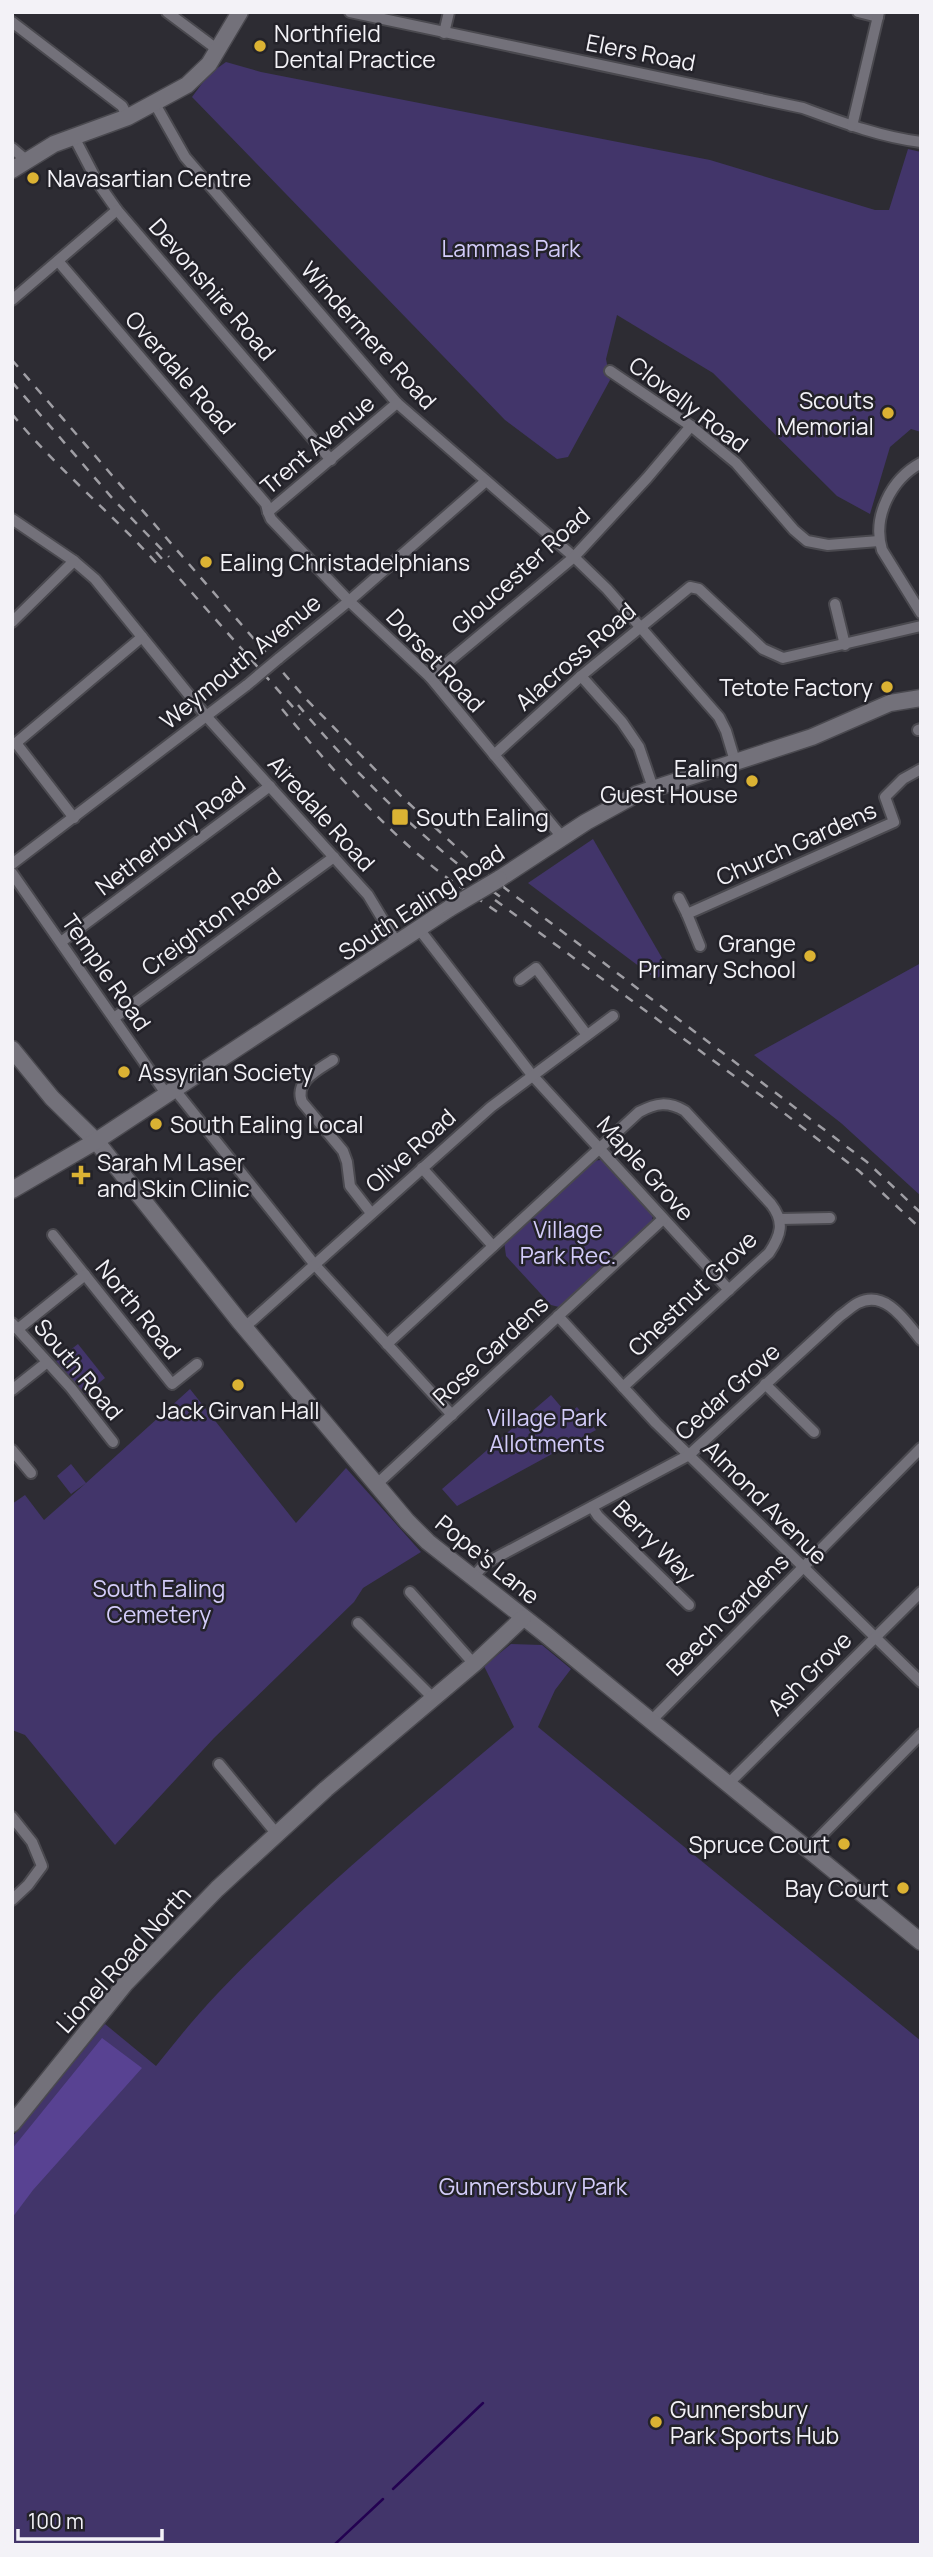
<svg xmlns="http://www.w3.org/2000/svg" width="933" height="2557" font-family="Manrope,sans-serif">
	<rect width="100%" height="100%" fill="#2d2c33"/>
	<g fill="#42356a">
		<path d="M226,62L261,72L710,160L875,210H889L908,149L921,152V432L911,429L890,447L870,514L837,496L713,373L617,315L606,359L610,380L568,457L557,459L505,420L192,97L209,74Z"/>
		<path d="M593,839L669,970L656,979L528,883Z"/>
		<path d="M921,963V1196L841,1123L754,1055Z"/>
		<path d="M601,1160L630,1188L653,1215L651,1226L563,1308L551,1305L506,1256L504,1241L590,1161Z"/>
		<path d="M78,1344L105,1378L85,1394L56,1361Z"/>
		<path d="M190,1389L296,1523L346,1468L421,1552L363,1588L354,1602L214,1738L115,1845L25,1735L12,1730V1504L25,1495L44,1520L86,1483L71,1494L57,1476L71,1464L86,1483Z"/>
		<path d="M551,1395L568,1415L577,1407L596,1430L457,1506L442,1489Z"/>
		<path d="M511,1644L542,1645L571,1669L555,1690L538,1727L921,2041V2545H12V2137L105,2024L156,2066C176,2041 196,2016 218,1993C310,1897 413,1812 514,1727L484,1666Z"/>
	</g>
	<path fill="#584292" d="M102,2038L142,2068L33,2190L12,2218V2149Z"/>
	<g fill="none" stroke-linecap="round" stroke-linejoin="round">
		<g stroke="#230151" stroke-width="2.5">
			<path d="M393,2489L483,2403"/>
			<path d="M334,2545L383,2499"/>
		</g>
		<g stroke="#4a494f" stroke-width="14">
			<g id="street">
				<path d="M167,12L218,50"/>
				<path d="M350,12L803,108C841,122 880,137 921,142"/>
				<path d="M858,12L878,17"/>
				<path d="M12,22L122,106L128,117"/>
				<path d="M444,33L449,12"/>
				<path d="M155,104L185,157L397,403L574,557L607,589L719,717L726,731L735,761"/>
				<path d="M852,126L879,12"/>
				<path d="M74,137L98,183L117,210L331,460"/>
				<path d="M12,148L26,160"/>
				<path d="M58,261L266,504L268,512"/>
				<path d="M12,300L117,210"/>
				<path d="M610,371L691,426L736,463L794,530L807,541L828,545L879,541"/>
				<path d="M397,403L268,512L271,519L349,601L430,677L562,837"/>
				<path d="M921,463C891,479 872,517 882,550L921,613"/>
				<path d="M12,519L74,561L95,579L207,717L368,895L397,943"/>
				<path d="M835,604L845,645"/>
				<path d="M12,622L74,561"/>
				<path d="M278,659L349,601L486,481"/>
				<path d="M581,676L622,722L639,747L653,788"/>
				<path d="M430,677L574,557L647,478L691,426"/>
				<path d="M918,730L921,729"/>
				<path d="M494,755L581,676L690,587L699,589L763,649L783,658L921,626"/>
				<path d="M74,818L16,743L142,637"/>
				<path d="M12,864L247,685"/>
				<path d="M12,873L167,1095"/>
				<path d="M679,898L687,914"/>
				<path d="M419,929L532,1075L729,1290"/>
				<path d="M61,942L270,786"/>
				<path d="M700,946L687,914L894,822L885,797L903,779L921,769"/>
				<path d="M520,980L536,968L587,1035"/>
				<path d="M114,1018L334,857"/>
				<path d="M333,1060C318,1070 294,1081 302,1102L343,1151L347,1162L350,1186L371,1213"/>
				<path d="M175,1090L315,1265L452,1415"/>
				<path d="M422,1168L493,1246"/>
				<path d="M780,1219L830,1218"/>
				<path d="M53,1235L172,1384L197,1364"/>
				<path d="M558,1316L656,1423L921,1682"/>
				<path d="M12,1323L71,1388L113,1442"/>
				<path d="M245,1327L491,1107L613,1016"/>
				<path d="M18,1329L85,1275"/>
				<path d="M387,1344L639,1112C656,1103 668,1101 685,1111L771,1204C785,1222 781,1235 769,1253L623,1387"/>
				<path d="M765,1384L814,1432"/>
				<path d="M12,1390L46,1363"/>
				<path d="M12,1450L31,1473"/>
				<path d="M377,1484L663,1219"/>
				<path d="M592,1507L598,1516L689,1605"/>
				<path d="M473,1577L486,1563L689,1455L840,1316C846,1312 852,1306 858,1303C886,1289 906,1322 921,1340"/>
				<path d="M410,1592L474,1664"/>
				<path d="M358,1623L433,1698"/>
				<path d="M651,1721L921,1448"/>
				<path d="M219,1764L276,1833"/>
				<path d="M728,1784L921,1592"/>
				<path d="M12,1817L32,1842L42,1866L28,1885L12,1900"/>
				<path d="M808,1849L921,1734"/>
			</g>
		</g>
		<g stroke="#4a494f" stroke-width="19">
			<g id="secondary">
				<path d="M12,170L54,144L128,117L187,85L209,64L240,12"/>
				<path d="M499,879L586,822L637,794L812,737L890,703L921,698"/>
				<path d="M12,1049L52,1098L96,1141L240,1322L407,1521L428,1542L545,1634L921,1942"/>
				<path d="M12,1190L96,1141L450,908"/>
				<path d="M12,2124L125,1984L217,1889L326,1789L474,1664L523,1618"/>
			</g>
		</g>
		<use href="#street" stroke="#73717a" stroke-width="10"/>
		<use href="#secondary" stroke="#73717a" stroke-width="16"/>
		<g stroke="#9f9ea4" stroke-width="2.5" stroke-dasharray="9 9" stroke-linecap="butt">
			<path d="M12,360L306,699L402,797L478,867L510,892L867,1162L921,1213"/>
			<path d="M12,382L113,499L169,557"/>
			<path d="M12,414C57,469 112,513 159,566"/>
			<path d="M156,552L300,715"/>
			<path d="M298,705C359,778 428,845 506,901"/>
			<path d="M282,709C327,763 372,816 426,861C449,881 475,896 500,914"/>
			<path d="M495,900L771,1103L859,1171L921,1229"/>
		</g>
		<g stroke="#4a494f" stroke-width="14" stroke-linecap="butt">
			<path id="street-bridge" d="M247,685L278,659"/>
		</g>
		<g stroke="#4a494f" stroke-width="19" stroke-linecap="butt">
			<path id="secondary-bridge" d="M450,908L499,879"/>
		</g>
		<use href="#street-bridge" stroke="#73717a" stroke-width="10"/>
		<use href="#secondary-bridge" stroke="#73717a" stroke-width="16"/>
	</g>
	<g fill="#dbb233" stroke="#232229" stroke-width="2.5">
		<circle cx="260" cy="46" r="7"/>
		<circle cx="33" cy="178" r="7"/>
		<circle cx="888" cy="413" r="7"/>
		<circle cx="206" cy="562" r="7"/>
		<circle cx="887" cy="687" r="7"/>
		<circle cx="752" cy="781" r="7"/>
		<rect x="391" y="808" width="18" height="18" rx="3.5"/>
		<circle cx="810" cy="956" r="7"/>
		<circle cx="124" cy="1072" r="7"/>
		<circle cx="156" cy="1124" r="7"/>
		<path d="M77.5 1164.5h7v7h7v7h-7v7h-7v-7h-7v-7h7z"/>
		<circle cx="238" cy="1385" r="7"/>
		<circle cx="844" cy="1844" r="7"/>
		<circle cx="903" cy="1888" r="7"/>
		<circle cx="656" cy="2422" r="7"/>
	</g>
	<g text-anchor="middle" dominant-baseline="central" stroke-width="5" stroke-linejoin="round" paint-order="stroke">
		<g font-size="23" fill="#f3f2f7" stroke="#232229" text-anchor="start">
			<text x="274" y="33">Northfield<tspan x="274" dy="26">Dental Practice</tspan></text>
			<text x="47" y="178">Navasartian Centre</text>
			<text x="874" y="400" text-anchor="end">Scouts<tspan x="874" dy="26">Memorial</tspan></text>
			<text x="220" y="562">Ealing Christadelphians</text>
			<text x="873" y="687" text-anchor="end">Tetote Factory</text>
			<text x="738" y="768" text-anchor="end">Ealing<tspan x="738" dy="26">Guest House</tspan></text>
			<text x="416" y="817">South Ealing</text>
			<text x="796" y="943" text-anchor="end">Grange<tspan x="796" dy="26">Primary School</tspan></text>
			<text x="138" y="1072">Assyrian Society</text>
			<text x="170" y="1124">South Ealing Local</text>
			<text x="97" y="1162">Sarah M Laser<tspan x="97" dy="26">and Skin Clinic</tspan></text>
			<text x="238" y="1410" text-anchor="middle">Jack Girvan Hall</text>
			<text x="830" y="1844" text-anchor="end">Spruce Court</text>
			<text x="889" y="1888" text-anchor="end">Bay Court</text>
			<text x="670" y="2409">Gunnersbury<tspan x="670" dy="26">Park Sports Hub</tspan></text>
		</g>
		<g font-size="23" fill="#f3f2f7" stroke="#232229">
			<text transform="translate(641 52) rotate(11)">Elers Road</text>
			<text transform="translate(213 289) rotate(49)">Devonshire Road</text>
			<text transform="translate(369 335) rotate(48)">Windermere Road</text>
			<text transform="translate(181 372) rotate(49)">Overdale Road</text>
			<text transform="translate(689 404) rotate(37)">Clovelly Road</text>
			<text transform="translate(317 444) rotate(-40)">Trent Avenue</text>
			<text transform="translate(520 570) rotate(-42)">Gloucester Road</text>
			<text transform="translate(575 656) rotate(-41)">Alacross Road</text>
			<text transform="translate(436 660) rotate(47)">Dorset Road</text>
			<text transform="translate(240 661) rotate(-39)">Weymouth Avenue</text>
			<text transform="translate(322 813) rotate(48)">Airedale Road</text>
			<text transform="translate(170 835) rotate(-37)">Netherbury Road</text>
			<text transform="translate(796 843) rotate(-24)">Church Gardens</text>
			<text transform="translate(421 902) rotate(-33)">South Ealing Road</text>
			<text transform="translate(211 921) rotate(-36)">Creighton Road</text>
			<text transform="translate(107 972) rotate(55)">Temple Road</text>
			<text transform="translate(410 1150) rotate(-42)">Olive Road</text>
			<text transform="translate(646 1168) rotate(48)">Maple Grove</text>
			<text transform="translate(692 1293) rotate(-44)">Chestnut Grove</text>
			<text transform="translate(139 1309) rotate(51)">North Road</text>
			<text transform="translate(490 1350) rotate(-43)">Rose Gardens</text>
			<text transform="translate(79 1369) rotate(50)">South Road</text>
			<text transform="translate(727 1391) rotate(-42)">Cedar Grove</text>
			<text transform="translate(766 1502) rotate(45)">Almond Avenue</text>
			<text transform="translate(655 1541) rotate(45)">Berry Way</text>
			<text transform="translate(488 1559) rotate(39)">Pope's Lane</text>
			<text transform="translate(727 1614) rotate(-45)">Beech Gardens</text>
			<text transform="translate(809 1673) rotate(-45)">Ash Grove</text>
			<text transform="translate(123 1959) rotate(-48)">Lionel Road North</text>
		</g>
		<g font-size="23" fill="#d3ccf9" stroke="#232229">
			<text x="511" y="248">Lammas Park</text>
			<text x="568" y="1229">Village<tspan x="568" dy="26">Park Rec.</tspan></text>
			<text x="547" y="1417">Village Park<tspan x="547" dy="26">Allotments</tspan></text>
			<text x="159" y="1588">South Ealing<tspan x="159" dy="26">Cemetery</tspan></text>
			<text x="533" y="2186">Gunnersbury Park</text>
		</g>
	</g>
	<rect width="933" height="2557" fill="none" stroke="#f3f2f7" stroke-width="28"/>
	<path d="M18 2529v10h144v-10" fill="none" stroke="#f3f2f7" stroke-width="3.5"/>
	<text x="28" y="2529" font-size="21" fill="#f3f2f7" stroke="#232229" stroke-width="5" paint-order="stroke">100 m</text>
</svg>
